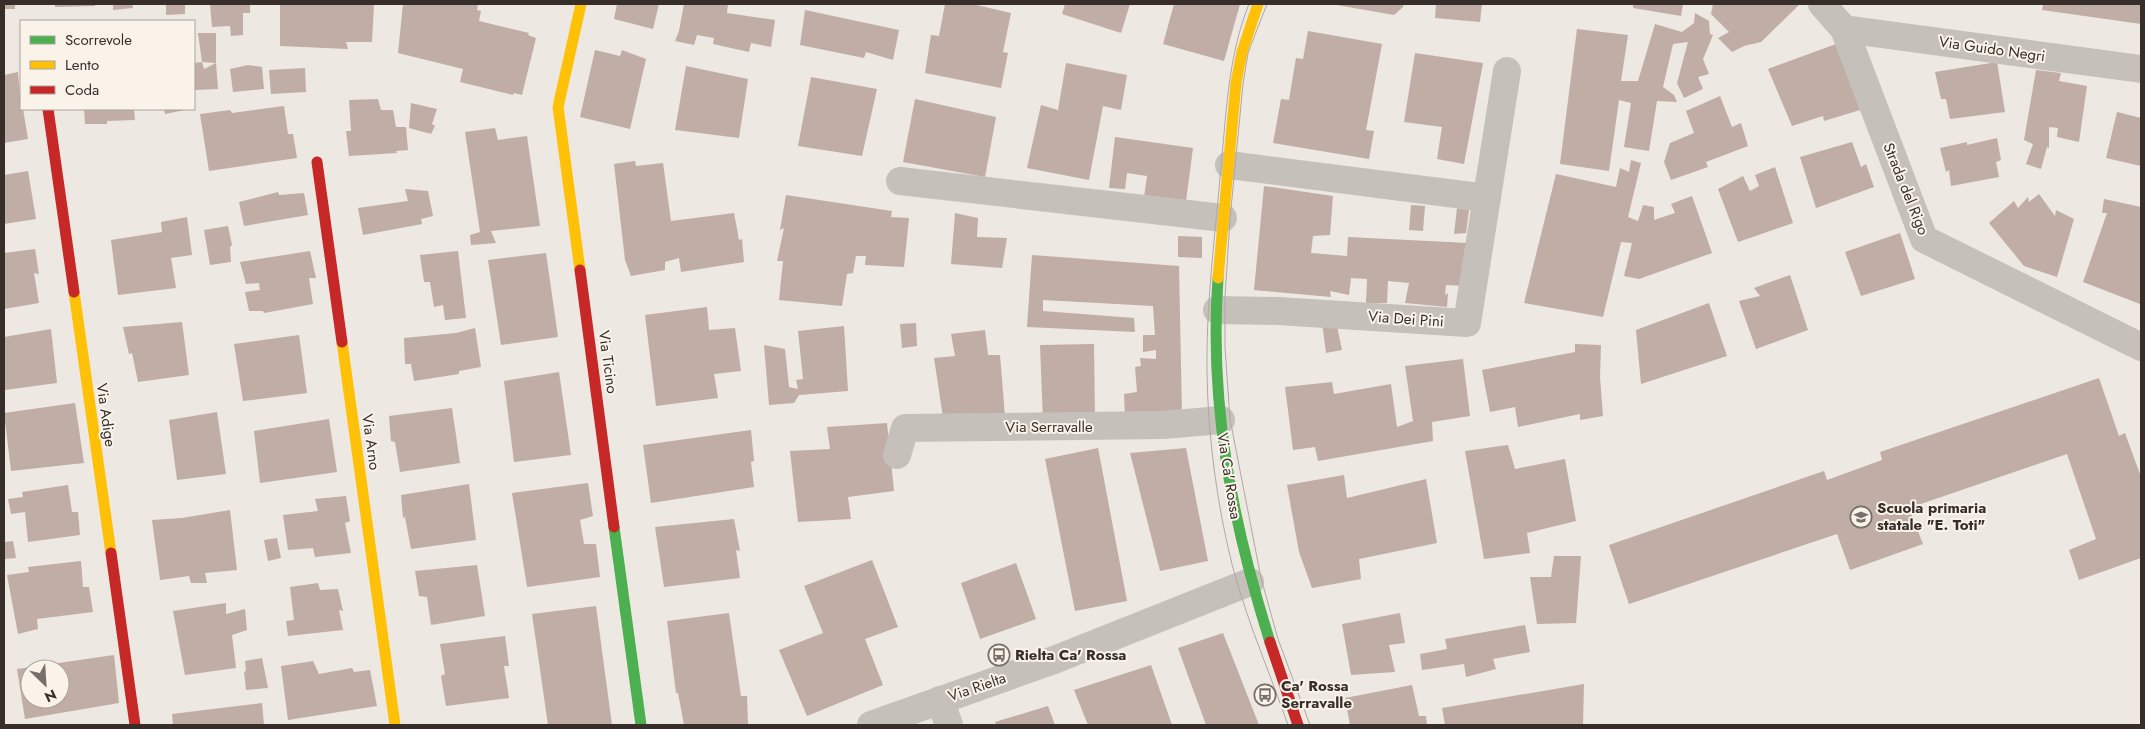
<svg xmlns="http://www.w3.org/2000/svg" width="2145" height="729" font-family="Jost,sans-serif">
	<rect width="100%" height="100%" fill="#ede8e2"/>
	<g fill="#c0ada5" fill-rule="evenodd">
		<rect x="4" y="4" width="11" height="5"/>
		<path d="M55,4H95V6L55,7Z"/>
		<path d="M113,4H132L133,8L113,10Z"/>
		<path d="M166,4H185V14L166,15Z"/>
		<path d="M210,4H250V13H243V35L231,36L230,26L212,27Z"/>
		<path d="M280,4H374L372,42H346L348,49L280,46Z"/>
		<path d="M403,4H478L477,10L481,11L479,21L529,33L528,35L536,38L522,95L514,93L513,95L460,82L463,69L398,53Z"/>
		<path d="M617,4H659L653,29L614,19Z"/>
		<path d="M684,4H728L727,13L775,20L771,47L751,43L749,52L713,44L714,38L697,35L694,45L675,41L679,31Z"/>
		<path d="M945,4H972L1011,13L1003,52L1008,53L1001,88L925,73L931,35L939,36Z"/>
		<path d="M1065,4H1130L1121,33L1062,14Z"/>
		<path d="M1174,4H1240L1224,61L1163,44Z"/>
		<path d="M1331,4H1404L1403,7L1394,15Z"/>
		<path d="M1436,4H1482L1480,22L1435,18Z"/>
		<path d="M1633,4H1683L1681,16L1633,8Z"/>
		<path d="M1713,4H1800L1761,42L1744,46L1732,52L1718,38L1729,32L1711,14Z"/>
		<path d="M2043,4H2141V24L2042,10Z"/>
		<path d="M805,10L899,30L893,60L866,52L864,58L800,45Z"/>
		<path d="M1695,13L1709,21L1710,34L1713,35L1703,59L1709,74L1698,77L1703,89L1684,98L1677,83L1688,42L1673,44L1663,87L1674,95L1677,102L1657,101L1649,151L1624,147L1631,103L1619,100L1609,171L1560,164L1577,29L1628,35L1621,81H1638L1655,24L1682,32L1694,23Z"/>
		<path d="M1308,31L1382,44L1366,130L1374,131L1369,159L1273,143L1281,99L1289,100L1296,58L1303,59Z"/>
		<path d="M198,33H216V63L202,62Z"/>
		<path d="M1836,44L1860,110L1824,121L1823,116L1792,126L1768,69Z"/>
		<path d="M595,50L620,56L622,50L646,59L630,129L580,117Z"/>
		<path d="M1415,53L1483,63L1464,164L1437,159L1442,127L1404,122Z"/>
		<path d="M202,62L204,69L216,63L218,89L194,90V63Z"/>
		<path d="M1997,62L2005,112L1950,119L1946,99H1941L1935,72Z"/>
		<path d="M1066,63L1127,75L1121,110L1103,106L1089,180L1027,168L1041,105L1058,110Z"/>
		<path d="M248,65L262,67L264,89L233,92L230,69Z"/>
		<path d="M686,66L748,79L739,138L675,130Z"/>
		<path d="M305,68L306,92L271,94L269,70Z"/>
		<path d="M2036,70L2061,73L2059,81L2087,86L2079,142L2057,137L2058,128L2049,127V148L2047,147L2041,169L2026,164L2033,144L2024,140Z"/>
		<path d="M18,72L21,109H23L28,139L4,143V75Z"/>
		<path d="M811,77L877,89L862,156L798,146Z"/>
		<path d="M1720,96L1732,127L1741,123L1748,146L1706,162L1708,167L1671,180L1664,162L1670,143L1694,133L1686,111Z"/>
		<path d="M378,99L381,110H393L396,127H406L408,150L396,151L397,153L349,156L346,131H351L349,100Z"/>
		<path d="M915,99L996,117L985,177L903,162Z"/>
		<path d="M411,103L437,109L432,124L435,126L431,134L409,128Z"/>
		<path d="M284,106L288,134H293L297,158L209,171L200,114L230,110L232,113Z"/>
		<path d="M84,109H134L135,120L107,121V124H85Z"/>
		<path d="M164,109H185V110L165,114Z"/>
		<path d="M2117,112L2141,118V166L2106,158Z"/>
		<path d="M495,128L498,140L527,136L540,226L491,231L496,243L471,245L470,235L480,232L465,132Z"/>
		<path d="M1115,137L1193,148L1185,209L1143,204L1147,176L1127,173L1125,189L1109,188Z"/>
		<path d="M1997,138L2001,160L1996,162L1999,177L1951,186L1949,170L1946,172L1940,148L1967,142V145Z"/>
		<path d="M1852,142L1861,167L1866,164L1874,187L1816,208L1800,157Z"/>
		<path d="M1631,160L1641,163L1628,217L1638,221L1643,205L1654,207V220L1675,213L1671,204L1692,196L1712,253L1639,279L1624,276L1632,243L1621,242L1603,317L1524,303L1556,174L1616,187L1620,168L1629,172Z"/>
		<path d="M635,161L636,166L663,163L671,221L734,213L739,240L742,239L744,262L681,272L679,258L665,262V270L631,276L625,260L614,164Z"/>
		<path d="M1775,167L1793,223L1738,242L1718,189L1743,176L1750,191L1759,186L1755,175Z"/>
		<path d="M28,171L36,219L4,224V175Z"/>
		<path d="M1264,186L1333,196L1330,235L1313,236L1311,253L1347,256L1348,237L1468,243L1466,286L1446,285L1445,295L1448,293L1447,307L1405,303L1409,283L1388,281L1387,303H1366L1367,279L1351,278L1349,295L1330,291L1331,297L1254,290Z"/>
		<path d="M405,189L428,191L433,216L421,219L422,224L363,235L358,208L408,201Z"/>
		<path d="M278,192L279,195L304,193L308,215L244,226L239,202Z"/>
		<path d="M2039,194L2055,216L2056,210L2074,219L2057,277L2024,266L1989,223L2014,201L2018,208L2028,197L2029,202Z"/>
		<path d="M786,195L892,211L891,217L909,218L904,267L865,265L866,256H856L853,273L847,274L842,306L779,300L783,261H777L784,228L780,230Z"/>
		<path d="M2104,199L2141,207L2140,304L2083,282L2107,213H2102Z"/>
		<path d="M1411,205L1425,206L1423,231L1409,230Z"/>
		<path d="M1457,208L1469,210L1466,233L1454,234Z"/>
		<path d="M955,213L978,218L977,237L1007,238L1002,268L951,264Z"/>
		<path d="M187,217L192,255L171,258L176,288L118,295L111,240L162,232L161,222Z"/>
		<path d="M228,226L232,245L230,247L231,262L210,265L204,230Z"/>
		<path d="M1900,233L1915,279L1861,296L1845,252Z"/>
		<path d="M1178,236L1202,237V258L1178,257Z"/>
		<path d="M35,249L39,274L34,273L39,303L4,309V253Z"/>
		<path d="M310,251L316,278H309L313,304L264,313L263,311H249L245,292L260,290L259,283L246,284L240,262Z"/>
		<path d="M458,251L466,318L445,320L443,305L434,307L430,282H424L420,255Z"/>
		<path d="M546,253L558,337L501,345L488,260Z"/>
		<path d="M1032,255L1179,266L1182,415L1125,417L1124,394L1137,392L1135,367L1141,366L1140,358L1156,359V350L1143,352V335H1155L1153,306L1043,300V311L1134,318L1135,332L1027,327Z"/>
		<path d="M1790,275L1808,330L1756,349L1739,301L1760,296L1754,288Z"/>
		<path d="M1709,303L1727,356L1641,384L1636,330Z"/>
		<path d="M707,307L709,330L735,328L741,371L714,374L718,398L656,406L645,315Z"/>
		<path d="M182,322L189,375L138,382L132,353L129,354L123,327Z"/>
		<path d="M1322,322L1337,326L1342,350L1326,353Z"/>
		<path d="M916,323L917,346L902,348L900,324Z"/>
		<path d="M844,326L848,391L799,395L794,403L769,405L764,345L785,349L789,387L798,389L796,380L803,379L798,331Z"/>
		<path d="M475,328L481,367L459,371V374L414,381L411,364H405L404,338L456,333Z"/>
		<path d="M51,329L57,383L5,390L4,337Z"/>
		<path d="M985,330L988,355H1000L1005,416L944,424L934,358L955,356L951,334Z"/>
		<path d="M299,335L307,393L243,401L234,344Z"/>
		<path d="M1094,344L1095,419L1043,421L1040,345Z"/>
		<path d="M1575,344L1601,345L1600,377L1603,416L1580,420V414L1518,427L1515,407L1490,412L1482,370L1575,352Z"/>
		<path d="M1463,359L1470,416L1432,422L1433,441L1318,461L1315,447L1293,450L1285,387L1332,382L1334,394L1391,384L1397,427L1413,421L1405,366Z"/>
		<path d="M559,372L571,455L514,462L504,381Z"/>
		<path d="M2099,378L2119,436L2125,433L2141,477V558L2079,580L2069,550L2096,539L2067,454L1909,508L1923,544L1850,570L1837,534L1629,604L1609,545L1824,471L1827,480L1882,460L1880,452Z"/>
		<path d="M75,403L84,463L11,471L4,413Z"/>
		<path d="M452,408L460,463L400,472L395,442L391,441L389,416Z"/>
		<path d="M217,412L226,474L177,480L169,420Z"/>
		<path d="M329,419L337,472L260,483L254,431Z"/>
		<path d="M887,423L894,491L848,497L851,519L798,522L790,451L830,449L827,427Z"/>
		<path d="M751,430L754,461L751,462L754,487L651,503L643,445Z"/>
		<path d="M1508,445L1515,469L1565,459L1576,521L1527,533L1530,553L1484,559L1465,451Z"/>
		<path d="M1098,448L1127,601L1075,611L1045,459Z"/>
		<path d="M1186,448L1208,561L1160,571L1130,453Z"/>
		<path d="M1344,475L1347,498L1426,479L1437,543L1359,559L1361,579L1312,588L1299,552L1287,485Z"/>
		<path d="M588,483L593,516L580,520L584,544H596L600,577L527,587L512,493Z"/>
		<path d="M469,484L476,540L411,549L405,517L403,518L401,495Z"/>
		<path d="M68,485L72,512H78L80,535L28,542L25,512L11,514L8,499L23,497L22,492Z"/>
		<path d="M346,496L350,521L345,523L351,553L315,557L313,548L288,550L283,515L318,511L315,499Z"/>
		<path d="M230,510L237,570L205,573L207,583H191L189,576L160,580L152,520L182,518Z"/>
		<path d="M734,519L740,551L736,550L740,578L664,587L655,527Z"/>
		<path d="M277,538L281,558L268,561L264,540Z"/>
		<path d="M13,541L16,558L4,559V542Z"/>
		<path d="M1554,556H1581L1576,623L1537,624L1530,577H1551Z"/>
		<path d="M872,560L898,627L865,639L883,685L807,716L779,650L823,633L804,586Z"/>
		<path d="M81,561L83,587H89L93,612L37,619L38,629L18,634L7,575L29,572L28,567Z"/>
		<path d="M1016,563L1036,619L980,639L961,583Z"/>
		<path d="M477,565L485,616L431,625L427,597L419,596L415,571Z"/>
		<path d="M318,583L320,590L338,589L343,611L339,610L343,630L288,636L286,621L294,620L290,587Z"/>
		<path d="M226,603V614L245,609L247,630L232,635L236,668L185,675L173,611Z"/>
		<path d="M596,606L612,725H548L532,614Z"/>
		<path d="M729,613L741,696H747L748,725H684L678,693H676L667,621Z"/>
		<path d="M1400,613L1405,643L1389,645L1395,672L1351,675L1342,624Z"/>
		<path d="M1525,625L1530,652L1493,659L1496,669L1466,677L1464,664L1422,670L1420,654L1447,649L1445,639Z"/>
		<path d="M1223,633L1259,725H1206L1178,648Z"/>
		<path d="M505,636L509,666H504L509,698L446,706L441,676L445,674L440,644Z"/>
		<path d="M114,655L119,703L25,719L17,669ZM30,669H60V699H30Z"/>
		<path d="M262,658L268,688L246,690L244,672L246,671L245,661Z"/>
		<path d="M313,661L319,674L352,668L354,672L370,670L377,706L288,720L281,666Z"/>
		<path d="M1151,665L1172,725H1088L1074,690Z"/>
		<path d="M1584,684L1583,724L1445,725L1442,708Z"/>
		<path d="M1412,685L1419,716H1426L1427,725H1350L1345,698Z"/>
		<path d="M262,703L264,725H173L172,714Z"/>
		<path d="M1048,706L1055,725H996L995,722Z"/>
	</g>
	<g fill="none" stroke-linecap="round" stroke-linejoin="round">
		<g stroke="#c6c0bb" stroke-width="28">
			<path d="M1822,4L1844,29L1924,239L2141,347"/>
			<path d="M1844,29L2141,69"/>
			<path d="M1229,165L1487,198"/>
			<path d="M900,181L1223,218"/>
			<path d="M1217,310L1278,311L1467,323L1507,71"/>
			<path d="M897,455L905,428L1163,425L1221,420"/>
			<path d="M940,700L949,725"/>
			<path d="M871,725L1054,660L1250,582"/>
		</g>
		<g stroke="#4caf50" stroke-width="11">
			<path d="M1218,278C1209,405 1232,521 1270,642"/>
			<path d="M614,527L641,725"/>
		</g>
		<g stroke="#ffc107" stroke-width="11">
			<path d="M580,270L558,107L581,4"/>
			<path d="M1218,278L1236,83L1242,52L1258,4"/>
			<path d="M74,292L111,553"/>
			<path d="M342,342L395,725"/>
		</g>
		<g stroke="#c62828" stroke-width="11">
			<path d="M48,109L74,292"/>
			<path d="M317,162L342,342"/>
			<path d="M580,270L614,527"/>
			<path d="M111,553L135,725"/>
			<path d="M1270,642L1298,725"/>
		</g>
		<g stroke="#aea9a6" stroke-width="1">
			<path d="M1249,4C1227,58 1226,120 1220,178C1215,234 1208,291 1207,348C1206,413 1213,479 1227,543C1240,605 1267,665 1288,725"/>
			<path d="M1267,4L1248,53L1243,84L1230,219L1225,297V347L1230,419L1261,578L1278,639L1310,725"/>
		</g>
	</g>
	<defs>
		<g id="school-ring" transform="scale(1.125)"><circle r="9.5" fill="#f9f3ea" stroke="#776f6a" stroke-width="1.5"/><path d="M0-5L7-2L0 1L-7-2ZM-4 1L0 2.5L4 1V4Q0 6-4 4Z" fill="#776f6a"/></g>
		<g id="bus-ring" transform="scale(1.125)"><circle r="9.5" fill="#f9f3ea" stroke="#776f6a" stroke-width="1.5"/><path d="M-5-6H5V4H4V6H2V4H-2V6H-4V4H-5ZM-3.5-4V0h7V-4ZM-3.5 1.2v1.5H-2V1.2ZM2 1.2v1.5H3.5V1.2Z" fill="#776f6a"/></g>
	</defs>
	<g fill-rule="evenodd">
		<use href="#school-ring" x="1861" y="517"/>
		<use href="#bus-ring" x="999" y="655"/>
		<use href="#bus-ring" x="1265" y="695"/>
	</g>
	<g text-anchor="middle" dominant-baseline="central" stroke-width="4" stroke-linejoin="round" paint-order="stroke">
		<g font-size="15" fill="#372e2a" stroke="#f9f3ea">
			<text transform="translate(1992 49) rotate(8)">Via Guido Negri</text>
			<text transform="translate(1906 189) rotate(68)">Strada del Rigo</text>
			<text transform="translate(1406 319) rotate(4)">Via Dei Pini</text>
			<text transform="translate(608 362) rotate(82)">Via Ticino</text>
			<text transform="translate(106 415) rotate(82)">Via Adige</text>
			<text x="1049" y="427">Via Serravalle</text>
			<text transform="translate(371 442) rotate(82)">Via Arno</text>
			<text transform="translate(1229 476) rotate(81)">Via Ca' Rossa</text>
			<text transform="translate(977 687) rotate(-19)">Via Rielta</text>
		</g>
		<g font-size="15" font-weight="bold" fill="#372e2a" stroke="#f9f3ea" text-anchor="start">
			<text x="1877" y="508">Scuola primaria<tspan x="1877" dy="17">statale "E. Toti"</tspan></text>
			<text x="1015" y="655">Rielta Ca' Rossa</text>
			<text x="1281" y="686">Ca' Rossa<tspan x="1281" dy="17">Serravalle</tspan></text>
		</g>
	</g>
	<rect width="2145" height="729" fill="none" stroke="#372e2a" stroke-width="10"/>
	<rect x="20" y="20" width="175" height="90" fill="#f9f3ea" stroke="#aba49d"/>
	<rect x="30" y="36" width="25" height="8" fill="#4caf50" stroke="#aba49d"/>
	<text x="65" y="45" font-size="15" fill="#372e2a">Scorrevole</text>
	<rect x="30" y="61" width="25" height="8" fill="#ffc107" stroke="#aba49d"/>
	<text x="65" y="70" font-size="15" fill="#372e2a">Lento</text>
	<rect x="30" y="86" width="25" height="8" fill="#c62828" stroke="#aba49d"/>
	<text x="65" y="95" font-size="15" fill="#372e2a">Coda</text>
	<g transform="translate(45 684) rotate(155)"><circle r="24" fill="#f9f3ea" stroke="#aba49d"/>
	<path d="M0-4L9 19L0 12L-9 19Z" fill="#776f6a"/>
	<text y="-8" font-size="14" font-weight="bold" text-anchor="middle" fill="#372e2a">N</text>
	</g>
</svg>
